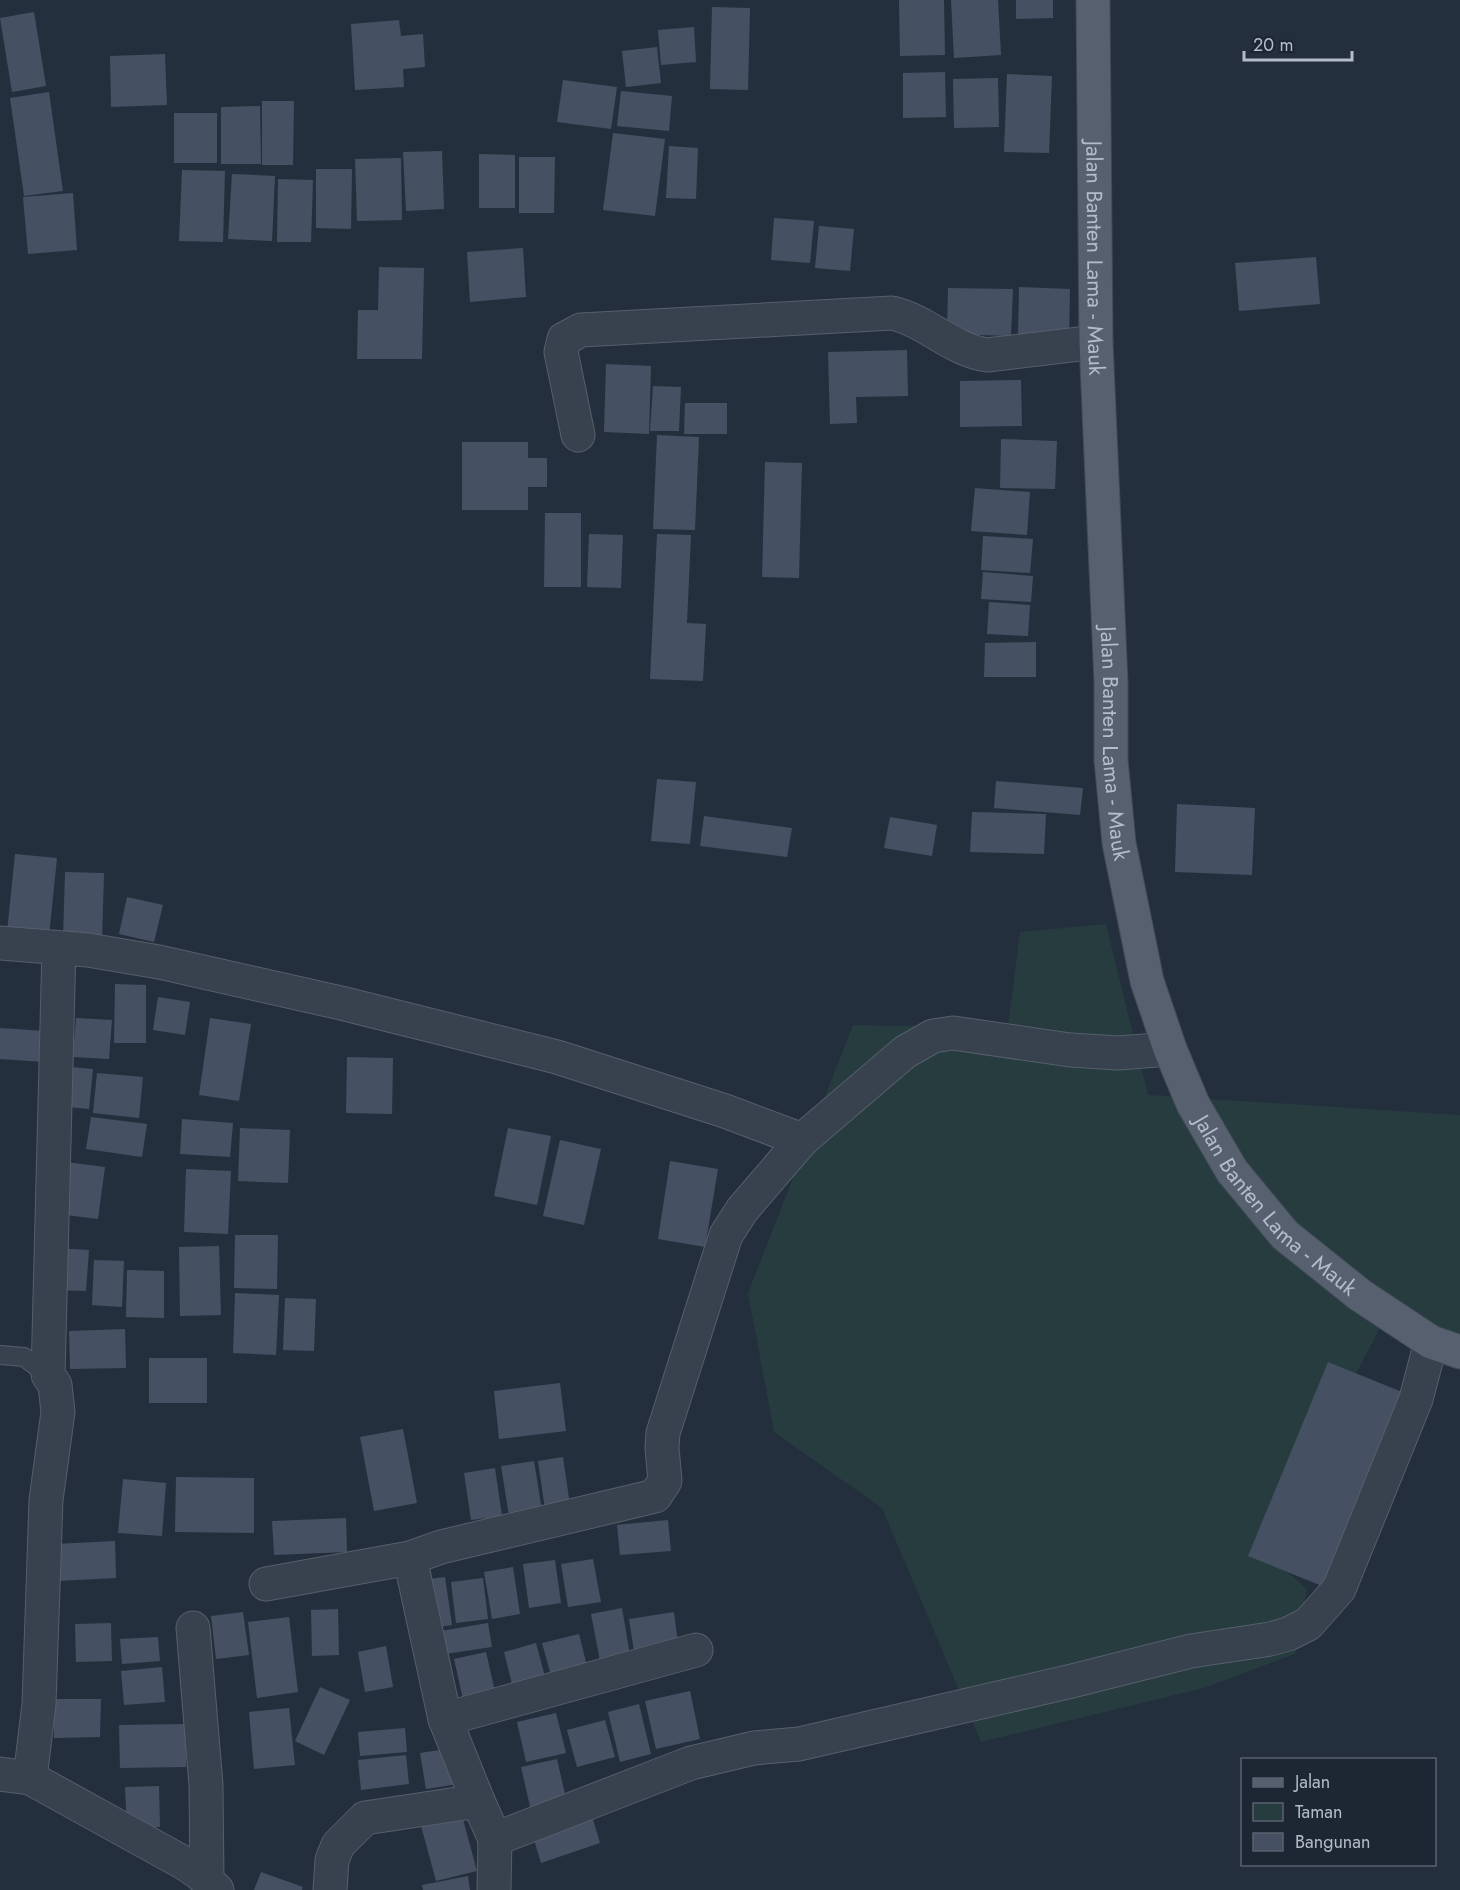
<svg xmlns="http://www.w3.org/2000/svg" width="1460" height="1890" font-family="Jost,sans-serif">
	<rect width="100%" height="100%" fill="#242f3e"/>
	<path fill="#263c3f" d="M1106,924L1148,1095L1460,1115V1342L1392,1305L1263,1551L1307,1589L1295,1654L1204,1688L981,1742L882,1508L774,1432L748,1293L853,1025L1008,1027L1020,932Z"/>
	<g fill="#455162">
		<path d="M899,0H944L945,55L900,56Z"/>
		<path d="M951,0H998L1001,55L954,58Z"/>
		<path d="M1016,0H1053V18L1016,19Z"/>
		<path d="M712,7L750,8L748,90L710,89Z"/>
		<path d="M34,12L46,86L12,92L0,18Z"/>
		<path d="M399,20L401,36L423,34L425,67L403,69L404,87L355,90L351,24Z"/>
		<path d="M694,27L696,62L661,65L658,30Z"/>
		<path d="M657,47L661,83L626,87L622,51Z"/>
		<path d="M165,54L167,105L111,107L110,56Z"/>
		<path d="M945,72L946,117L903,118V73Z"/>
		<path d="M1007,74L1052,76L1049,153L1004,152Z"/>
		<path d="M998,78L999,127L954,128L953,79Z"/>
		<path d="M563,80L617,87L611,129L557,122Z"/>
		<path d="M621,91L672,96L669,131L617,126Z"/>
		<path d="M49,92L63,191L24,196L10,98Z"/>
		<path d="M262,101H294L293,165H262Z"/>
		<path d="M260,106L261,164H221V107Z"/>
		<rect x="174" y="113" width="43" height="50"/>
		<path d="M613,133L665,139L655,216L603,210Z"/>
		<path d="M669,146L698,148L696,199L666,198Z"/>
		<path d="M442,151L444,209L406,211L403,152Z"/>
		<path d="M479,154L515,155V208H479Z"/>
		<path d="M519,157H555L554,213H519Z"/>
		<path d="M401,158L402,220L357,221L355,159Z"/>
		<path d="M316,169H352L351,229L316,228Z"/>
		<path d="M182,170L225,171L223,242L179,241Z"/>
		<path d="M232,174L275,176L272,241L228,239Z"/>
		<path d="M278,179L313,180L311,242H277Z"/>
		<path d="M73,193L77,250L28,254L23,197Z"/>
		<path d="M774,218L814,221L810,263L771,260Z"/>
		<path d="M819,226L854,229L850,271L815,268Z"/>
		<path d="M523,248L526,297L470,302L467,252Z"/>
		<path d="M1316,257L1320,304L1239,311L1235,263Z"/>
		<path d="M379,267L424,268L422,359H357L358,310H378Z"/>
		<path d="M1019,287L1070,289L1069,338L1018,337Z"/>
		<path d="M948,288L1013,289L1011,336L947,334Z"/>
		<path d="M907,350L908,396L856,397L857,423L830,424L828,352Z"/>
		<path d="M606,364L651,366L649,434L604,432Z"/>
		<path d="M1021,380L1022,426L960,427V381Z"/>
		<path d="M653,386L681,387L679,431H650Z"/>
		<path d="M685,403H727V434H684Z"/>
		<path d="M657,435L699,437L695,530L653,529Z"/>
		<path d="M1001,439L1057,441L1055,489L1000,488Z"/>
		<path d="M462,442H528V458H547V487H528V510H462Z"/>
		<path d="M765,462L802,463L799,578L762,577Z"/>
		<path d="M975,488L1030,492L1027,535L971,531Z"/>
		<path d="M545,513H581V587H544Z"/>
		<path d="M589,534L623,535L621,588L587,587Z"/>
		<path d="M657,534L691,535L687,623L706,624L703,681L650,679Z"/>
		<path d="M983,536L1033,539L1030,573L981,570Z"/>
		<path d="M983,572L1033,576L1031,602L981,599Z"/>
		<path d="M989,602L1030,605L1028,636L987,634Z"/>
		<path d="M1036,642V677H984L985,643Z"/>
		<path d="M657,779L696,782L690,844L651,841Z"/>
		<path d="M996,781L1083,788L1080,815L994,808Z"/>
		<path d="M1177,804L1255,808L1252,875L1175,872Z"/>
		<path d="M972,812L1046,814L1044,854L970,852Z"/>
		<path d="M704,816L792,828L787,857L700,846Z"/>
		<path d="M890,817L937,825L932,856L884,848Z"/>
		<path d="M15,854L57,858L49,936L7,932Z"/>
		<path d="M65,872L104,873L102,940L63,939Z"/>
		<path d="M127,897L163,905L154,942L119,934Z"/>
		<path d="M115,984L146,985V1043H114Z"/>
		<path d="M158,997L190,1002L185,1035L153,1030Z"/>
		<path d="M76,1018L112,1020L109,1059L73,1057Z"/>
		<path d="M210,1018L251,1024L239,1101L199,1095Z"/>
		<path d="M0,1028L46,1031L44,1062L0,1059Z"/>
		<path d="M347,1057L393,1058L392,1114L346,1113Z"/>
		<path d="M71,1067L93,1069L89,1109L67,1107Z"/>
		<path d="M97,1073L143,1077L139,1118L93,1113Z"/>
		<path d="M91,1117L147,1124L142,1157L86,1149Z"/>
		<path d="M182,1119L233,1123L230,1157L180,1154Z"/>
		<path d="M240,1128L290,1130L288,1183L238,1181Z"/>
		<path d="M508,1128L551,1136L537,1205L494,1196Z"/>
		<path d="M560,1140L601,1149L584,1225L543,1216Z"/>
		<path d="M670,1161L718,1169L705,1247L658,1239Z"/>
		<path d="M66,1162L105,1167L98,1219L58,1214Z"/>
		<path d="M186,1169L231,1171L228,1234L184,1232Z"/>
		<path d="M235,1235H278L277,1289L234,1288Z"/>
		<path d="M219,1246L221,1315L180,1316L179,1247Z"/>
		<path d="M55,1248L89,1250L86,1291L53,1290Z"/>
		<path d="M94,1260L124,1261L122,1307L92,1305Z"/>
		<path d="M127,1270L164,1271V1318L126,1317Z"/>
		<path d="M235,1293L279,1295L276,1355L233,1353Z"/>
		<path d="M285,1298L316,1299L314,1351L283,1350Z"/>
		<path d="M125,1329L126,1368L70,1369L69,1331Z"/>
		<rect x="149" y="1358" width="58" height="45"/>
		<path d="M1328,1362L1412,1396L1332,1590L1248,1556Z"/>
		<path d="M560,1383L566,1431L499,1439L494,1391Z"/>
		<path d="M403,1429L417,1503L374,1511L360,1437Z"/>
		<path d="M563,1457L570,1505L545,1509L538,1461Z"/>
		<path d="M534,1461L542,1511L509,1516L501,1466Z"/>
		<path d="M495,1468L502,1516L471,1520L464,1473Z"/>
		<path d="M176,1477L254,1478V1533L175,1532Z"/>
		<path d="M123,1479L166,1483L162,1536L118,1533Z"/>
		<path d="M346,1518L347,1552L274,1555L272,1521Z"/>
		<path d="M668,1520L671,1551L620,1555L617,1525Z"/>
		<path d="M115,1541L116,1578L57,1581L55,1544Z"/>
		<path d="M593,1559L601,1602L568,1607L561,1564Z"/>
		<path d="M555,1560L561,1603L529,1608L523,1564Z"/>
		<path d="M513,1567L520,1614L492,1619L484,1572Z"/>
		<path d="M445,1577L452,1625L427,1629L421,1580Z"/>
		<path d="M483,1578L488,1619L456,1623L451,1582Z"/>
		<path d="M622,1608L631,1661L601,1666L591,1614Z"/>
		<path d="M338,1609L339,1655L312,1656L311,1610Z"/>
		<path d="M243,1612L249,1655L216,1659L211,1616Z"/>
		<path d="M674,1612L679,1652L635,1658L629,1619Z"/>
		<path d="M289,1617L298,1692L257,1698L248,1622Z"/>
		<path d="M111,1623L112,1661L76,1662L75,1624Z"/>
		<path d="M488,1623L492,1647L432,1656L429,1633Z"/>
		<path d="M579,1634L588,1670L552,1679L542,1643Z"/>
		<path d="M158,1637L160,1661L122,1664L120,1639Z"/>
		<path d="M536,1643L547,1684L514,1692L504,1652Z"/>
		<path d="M386,1646L393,1687L365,1692L358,1652Z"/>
		<path d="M486,1652L497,1700L465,1708L454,1659Z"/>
		<path d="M162,1667L165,1702L124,1705L121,1671Z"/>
		<path d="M320,1687L350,1700L324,1755L295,1741Z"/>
		<path d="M690,1691L700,1739L656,1749L645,1701Z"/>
		<path d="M54,1699H101L100,1737L54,1738Z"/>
		<path d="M639,1704L651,1754L620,1762L608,1712Z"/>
		<path d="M289,1708L295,1765L254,1769L249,1712Z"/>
		<path d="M556,1713L566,1753L526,1762L517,1722Z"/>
		<path d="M605,1720L615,1757L577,1767L567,1730Z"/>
		<path d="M186,1724V1767L120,1768L119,1725Z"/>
		<path d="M405,1728L407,1752L360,1756L358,1732Z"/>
		<path d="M453,1748L458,1784L426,1789L420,1753Z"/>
		<path d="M406,1755L409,1784L361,1790L358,1760Z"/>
		<path d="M557,1759L567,1803L531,1811L521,1767Z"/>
		<path d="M159,1786L160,1827L127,1828L125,1787Z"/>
		<path d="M461,1812L477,1871L436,1881L420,1822Z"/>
		<path d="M591,1813L600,1843L541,1863L532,1833Z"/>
		<path d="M261,1872L303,1887L302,1890H254Z"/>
		<path d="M468,1876L470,1890H423L422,1885Z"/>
	</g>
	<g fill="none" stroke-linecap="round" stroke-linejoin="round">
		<g stroke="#565f6c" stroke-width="20">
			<path id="service" d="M0,1355L24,1357L48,1375"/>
		</g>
		<g stroke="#565f6c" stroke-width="35">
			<g id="minor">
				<path d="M578,435L561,352L564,339L581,330L892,313C927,321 952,350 987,355L1096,342"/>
				<path d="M0,943L88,950L159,962L341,1003L557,1057L725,1111L802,1140"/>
				<path d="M410,1558L441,1547L655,1496L665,1481L662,1448L663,1433L726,1235L742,1210L802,1140L905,1052L933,1036L953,1033L1070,1050L1118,1053L1170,1049"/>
				<path d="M266,1584L410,1558L445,1719L478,1801"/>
				<path d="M193,1628L206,1785L207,1880"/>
				<path d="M445,1719L696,1650"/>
				<path d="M0,1774L30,1778L184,1863L199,1873L217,1890"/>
				<path d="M30,1778L39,1704L46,1500L58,1412L55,1385L48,1375L59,948"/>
				<path d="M330,1890L332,1860L338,1845L365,1818L478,1801L495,1839L691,1763L754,1748L799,1744L1072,1681L1191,1651L1270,1639L1288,1634L1308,1624L1339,1589L1416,1399L1431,1342"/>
				<path d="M494,1890L495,1839"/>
			</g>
		</g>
		<g stroke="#414a57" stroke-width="35">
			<g id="primary">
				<path id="s1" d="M1093,0L1096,342L1111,682V760L1119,843L1147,981L1170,1049L1193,1104L1232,1171L1285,1235L1360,1295L1431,1342L1460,1352"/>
			</g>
		</g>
		<use href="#service" stroke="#38414e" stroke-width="18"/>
		<use href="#minor" stroke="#38414e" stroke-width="33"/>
		<use href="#primary" stroke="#56606e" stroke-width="33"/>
	</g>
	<g text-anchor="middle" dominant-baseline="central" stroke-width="5" stroke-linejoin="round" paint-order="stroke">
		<g font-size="22" fill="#b4bcc9" stroke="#1d2633">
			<text stroke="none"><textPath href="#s1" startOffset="258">Jalan Banten Lama - Mauk</textPath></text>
			<text stroke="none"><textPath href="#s1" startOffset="744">Jalan Banten Lama - Mauk</textPath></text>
			<text stroke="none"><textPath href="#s1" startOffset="1248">Jalan Banten Lama - Mauk</textPath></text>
		</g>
	</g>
	<rect x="1241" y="1758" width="195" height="108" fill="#1d2633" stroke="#59626f" stroke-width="1.5"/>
	<rect x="1253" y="1778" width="30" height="9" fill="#56606e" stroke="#59626f" stroke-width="1.5"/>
	<text x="1295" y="1788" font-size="18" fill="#b4bcc9">Jalan</text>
	<rect x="1253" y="1803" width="30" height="18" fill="#263c3f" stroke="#59626f" stroke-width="1.5"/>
	<text x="1295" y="1818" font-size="18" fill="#b4bcc9">Taman</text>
	<rect x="1253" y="1833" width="30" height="18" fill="#455162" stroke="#59626f" stroke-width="1.5"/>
	<text x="1295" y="1848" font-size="18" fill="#b4bcc9">Bangunan</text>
	<path d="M1244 51v9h108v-9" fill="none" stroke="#b4bcc9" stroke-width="3"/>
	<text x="1253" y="51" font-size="18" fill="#b4bcc9" stroke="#1d2633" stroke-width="4.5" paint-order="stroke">20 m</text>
</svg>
